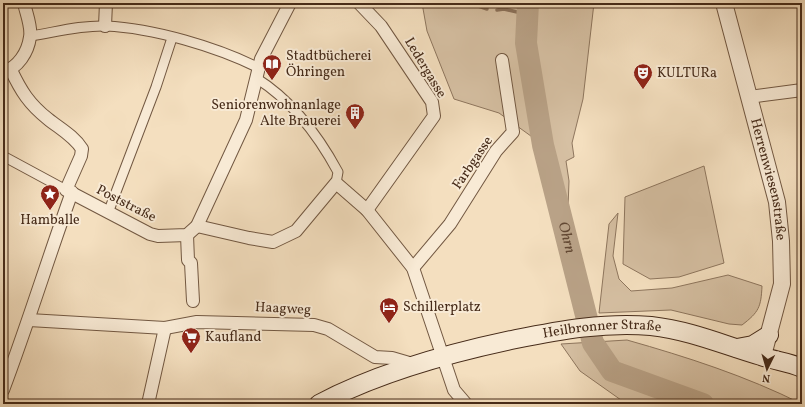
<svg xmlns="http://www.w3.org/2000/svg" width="805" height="407" font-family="Vollkorn,serif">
	<rect width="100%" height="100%" fill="#f4dfbf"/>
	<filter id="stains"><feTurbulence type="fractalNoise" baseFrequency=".005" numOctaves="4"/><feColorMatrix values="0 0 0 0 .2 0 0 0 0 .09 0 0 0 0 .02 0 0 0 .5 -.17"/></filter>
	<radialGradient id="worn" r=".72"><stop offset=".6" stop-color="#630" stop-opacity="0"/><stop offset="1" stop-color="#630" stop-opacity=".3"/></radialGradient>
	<g fill="#d6c0a3" stroke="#8e765e">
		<path d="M422,3H594L583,99L572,143L574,157L566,161L569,181L568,208L554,209L535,139L499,113L454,99L427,31Z"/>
		<path d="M704,166L724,263L679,277L650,279L623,264L625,197Z"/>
		<path d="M618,213L613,256L619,279L631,291L672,288L728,275L762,286C761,307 759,312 742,325L729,324L671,310L599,313L609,224Z"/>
		<path d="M627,340C687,357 746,376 802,404H636L621,400L580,371L561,344Z"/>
	</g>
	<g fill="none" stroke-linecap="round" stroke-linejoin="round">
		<g stroke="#8b725b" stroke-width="3.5">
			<path d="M470,3L487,9"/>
			<path d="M497,10L504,9L526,14"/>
		</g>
		<path stroke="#b9a287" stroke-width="22" id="s1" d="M528,3L526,43L543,145L593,343L612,371L703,404"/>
		<g stroke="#725842" stroke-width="11">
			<g id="pedestrian">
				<path d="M31,36C56,32 81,25 106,26C153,28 217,47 259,68"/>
				<path d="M256,78C293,101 318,135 338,172L336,183"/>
				<path d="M3,156L66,190"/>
				<path d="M108,213L156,87L172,38"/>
			</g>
		</g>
		<g stroke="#725842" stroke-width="14">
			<g id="minor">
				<path d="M359,3L381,26L432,102L434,116L367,210"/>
				<path d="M105,26L106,3"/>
				<path d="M11,70C21,91 29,104 48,119C59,128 74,136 82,149L81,156L66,190L150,234L158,236L187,235L197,226L246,120L261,59L290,3"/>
				<path d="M3,72C18,68 28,52 30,37C32,27 26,13 24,3"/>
				<path d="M749,97L802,90"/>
				<path d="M197,226L249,238L273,242L296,231L336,183L367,210L413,268L454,390L466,404"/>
				<path d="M187,235L188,260L191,263L193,301"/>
				<path d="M413,268L450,224L496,151L513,132L502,60"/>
				<path d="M29,320L165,328L197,322L314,325L328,329L375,357L392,358L416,365"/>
				<path d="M3,390C28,324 48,258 72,192"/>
				<path d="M148,404L165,328"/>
			</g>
		</g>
		<g stroke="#725842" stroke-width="18">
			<g id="tertiary">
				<path id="s2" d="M724,3L777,202L781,241L782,284L765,348"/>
			</g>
		</g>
		<g stroke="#462b19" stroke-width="20">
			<g id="secondary">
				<path d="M737,348L753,345L769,335"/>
				<path id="s3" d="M319,404C379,372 449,353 516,339C561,330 605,322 651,326C693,331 723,345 761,356C775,361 789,362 802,368"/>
			</g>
		</g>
		<use href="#pedestrian" stroke="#f8ead5" stroke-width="9"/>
		<use href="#minor" stroke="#f8ead5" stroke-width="12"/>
		<use href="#tertiary" stroke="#f8ead5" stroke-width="16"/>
		<use href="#secondary" stroke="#f8ead5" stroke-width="18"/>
	</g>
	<defs>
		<g id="library-pin" transform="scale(1)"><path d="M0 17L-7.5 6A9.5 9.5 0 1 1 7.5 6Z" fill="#8f2418" stroke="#f8ead5"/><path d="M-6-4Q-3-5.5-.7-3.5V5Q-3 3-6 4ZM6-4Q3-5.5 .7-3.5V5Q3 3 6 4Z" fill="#fff"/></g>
		<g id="theatre-pin" transform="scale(1)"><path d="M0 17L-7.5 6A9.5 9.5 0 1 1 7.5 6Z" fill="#8f2418" stroke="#f8ead5"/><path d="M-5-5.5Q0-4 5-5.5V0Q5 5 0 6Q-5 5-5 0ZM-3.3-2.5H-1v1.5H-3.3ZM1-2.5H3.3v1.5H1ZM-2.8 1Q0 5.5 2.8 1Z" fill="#fff"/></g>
		<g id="building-pin" transform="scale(1)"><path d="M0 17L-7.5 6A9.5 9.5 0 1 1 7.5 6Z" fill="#8f2418" stroke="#f8ead5"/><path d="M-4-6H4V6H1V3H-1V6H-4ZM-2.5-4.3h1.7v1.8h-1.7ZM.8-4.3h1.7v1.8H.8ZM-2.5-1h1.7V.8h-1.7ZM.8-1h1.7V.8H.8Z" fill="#fff"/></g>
		<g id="sight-pin" transform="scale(1)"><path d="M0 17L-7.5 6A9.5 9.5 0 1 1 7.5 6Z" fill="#8f2418" stroke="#f8ead5"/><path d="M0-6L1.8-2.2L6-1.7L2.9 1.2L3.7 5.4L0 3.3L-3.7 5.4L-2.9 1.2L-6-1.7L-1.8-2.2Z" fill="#fff"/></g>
		<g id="hotel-pin" transform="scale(1)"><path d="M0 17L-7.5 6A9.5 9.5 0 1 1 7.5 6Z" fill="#8f2418" stroke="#f8ead5"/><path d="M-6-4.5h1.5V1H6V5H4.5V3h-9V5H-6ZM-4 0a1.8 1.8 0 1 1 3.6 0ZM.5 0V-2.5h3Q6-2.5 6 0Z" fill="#fff"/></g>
		<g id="supermarket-pin" transform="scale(1)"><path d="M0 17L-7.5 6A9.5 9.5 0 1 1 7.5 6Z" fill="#8f2418" stroke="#f8ead5"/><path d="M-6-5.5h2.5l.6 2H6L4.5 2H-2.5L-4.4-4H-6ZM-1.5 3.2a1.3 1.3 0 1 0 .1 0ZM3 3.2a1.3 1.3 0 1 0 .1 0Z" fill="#fff"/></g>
	</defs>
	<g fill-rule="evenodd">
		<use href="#library-pin" x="272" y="64"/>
		<use href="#theatre-pin" x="643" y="73"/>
		<use href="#building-pin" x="355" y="113"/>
		<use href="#sight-pin" x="50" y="194"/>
		<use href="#hotel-pin" x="389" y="307"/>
		<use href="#supermarket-pin" x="191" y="337"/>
	</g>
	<g text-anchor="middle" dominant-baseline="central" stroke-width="4" stroke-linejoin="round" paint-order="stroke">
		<g font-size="14" fill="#462b19" stroke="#f8ead5" text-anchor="start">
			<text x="286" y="56">Stadtbücherei<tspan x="286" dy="16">Öhringen</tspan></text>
			<text x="657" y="73">KULTURa</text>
			<text x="341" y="105" text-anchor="end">Seniorenwohnanlage<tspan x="341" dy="16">Alte Brauerei</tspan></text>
			<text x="50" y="220" text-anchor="middle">Hamballe</text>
			<text x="403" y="307">Schillerplatz</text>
			<text x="205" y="337">Kaufland</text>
		</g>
		<g font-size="14" fill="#462b19" stroke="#f8ead5">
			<text transform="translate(425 68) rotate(59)">Ledergasse</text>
			<text transform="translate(473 163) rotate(-56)">Farbgasse</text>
			<text stroke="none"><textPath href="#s2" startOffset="182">Herrenwiesenstraße</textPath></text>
			<text transform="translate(126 204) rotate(27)">Poststraße</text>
			<text transform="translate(283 309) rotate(3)">Haagweg</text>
			<text stroke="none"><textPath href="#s3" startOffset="295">Heilbronner Straße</textPath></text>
		</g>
		<g font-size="15" font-style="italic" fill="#634934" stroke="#f8ead5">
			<text stroke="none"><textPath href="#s1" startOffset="239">Ohrn</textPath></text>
		</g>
	</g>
	<rect width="805" height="407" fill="none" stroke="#f4dfbf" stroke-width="16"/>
	<rect x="4" y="4" width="797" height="399" fill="none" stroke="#462b19" stroke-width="2"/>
	<rect x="8" y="8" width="789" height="391" fill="none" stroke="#462b19"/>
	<g transform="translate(767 369) rotate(185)" stroke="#f8ead5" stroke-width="3" paint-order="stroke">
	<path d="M0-3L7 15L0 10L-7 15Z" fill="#462b19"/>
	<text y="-6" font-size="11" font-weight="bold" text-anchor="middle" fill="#462b19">N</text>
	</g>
	<rect width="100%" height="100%" filter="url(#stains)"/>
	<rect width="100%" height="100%" fill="url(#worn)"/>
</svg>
